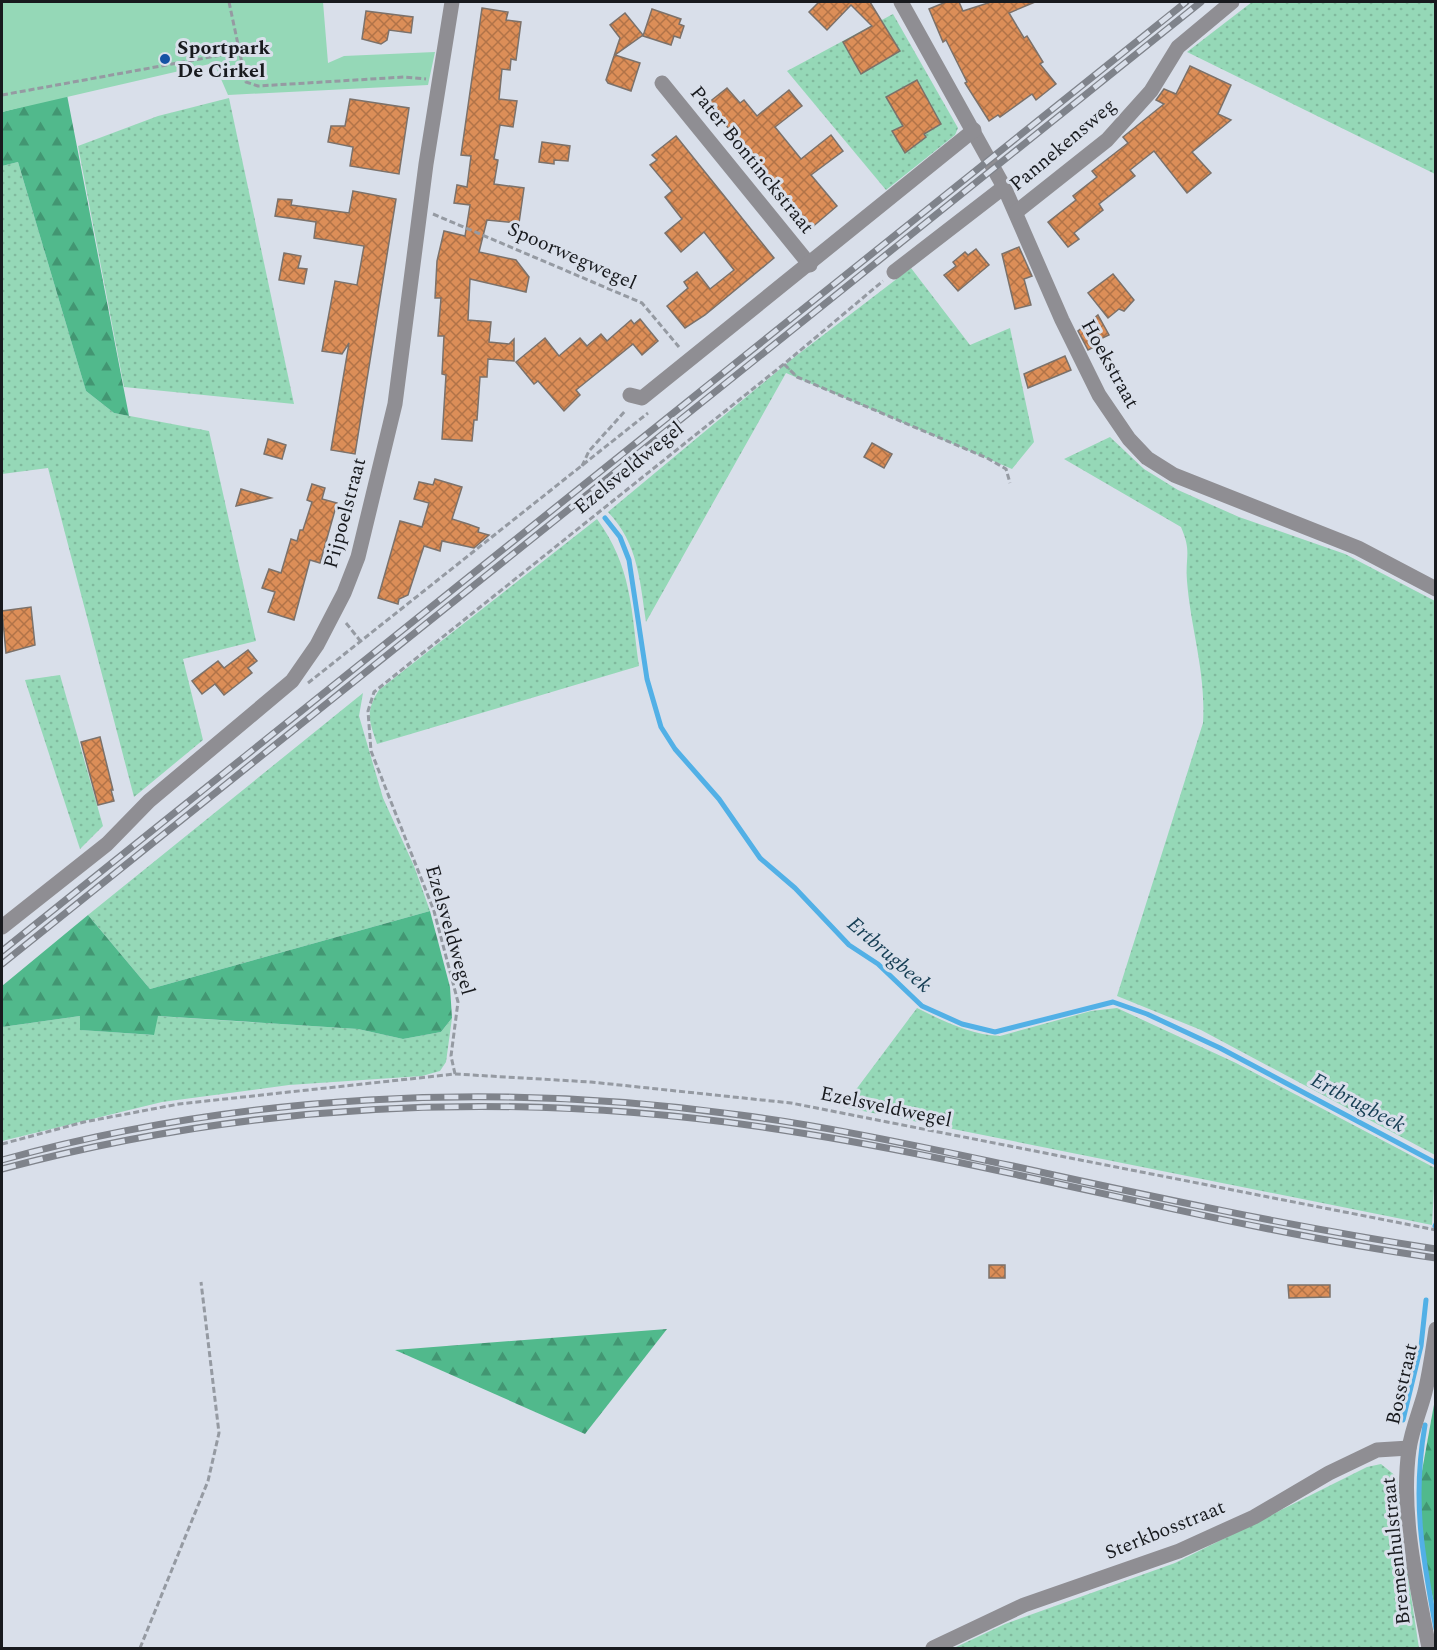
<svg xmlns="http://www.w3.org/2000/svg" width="1437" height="1650" font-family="Spectral,serif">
	<defs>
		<pattern id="grass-dots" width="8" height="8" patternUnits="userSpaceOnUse" patternTransform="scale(1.5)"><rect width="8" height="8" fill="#95d8b7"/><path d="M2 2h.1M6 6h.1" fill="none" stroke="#80b99d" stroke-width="1.8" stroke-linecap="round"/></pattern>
		<pattern id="forest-firs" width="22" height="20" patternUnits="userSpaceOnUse" patternTransform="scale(1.5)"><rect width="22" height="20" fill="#51b98c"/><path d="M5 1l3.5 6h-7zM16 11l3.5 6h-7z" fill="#429672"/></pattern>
		<pattern id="building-cross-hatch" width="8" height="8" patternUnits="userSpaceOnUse" patternTransform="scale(1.5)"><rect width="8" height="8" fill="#dc8e58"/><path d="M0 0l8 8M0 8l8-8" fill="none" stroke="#b17348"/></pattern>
	</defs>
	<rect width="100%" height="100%" fill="#d9dfea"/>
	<g fill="url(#grass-dots)">
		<path d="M1252,2H1435V174L1187,52Z"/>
		<path d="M893,14L958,128L955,135L886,190L787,71Z"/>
		<path d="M229,98L294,404L124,387L78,146L158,116Z"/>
		<path d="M18,162L86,391L114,413L209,431L256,641L183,659L203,740L134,797L48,468L2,474V166Z"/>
		<path d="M911,268L970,345L1010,328L1034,442L1012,469L786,373L646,622C640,581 638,543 608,512L792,359Z"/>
		<path d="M1110,437L1144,469L1178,490L1239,517L1345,554L1435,601V1155L1201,1030L1117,996L1203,723C1206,671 1191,631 1187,581C1185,555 1192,553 1181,527L1064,459Z"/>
		<path d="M597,519C632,567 631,609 639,666L377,744C369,720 365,712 379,690Z"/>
		<path d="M60,675L103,826L80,849L25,680Z"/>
		<path d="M363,693L359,716L383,798L414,866L430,911L150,989L88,915Z"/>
		<path d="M917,1008C943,1021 971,1035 1000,1036L1091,1011L1117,1008L1236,1063L1435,1168L1432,1225L843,1107Z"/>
		<path d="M80,1016L81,1030L153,1035L157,1016L358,1029L403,1039L441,1032L452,1018L446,1062L440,1071L422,1076L289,1085L162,1102L2,1141V1027Z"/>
		<path d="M1381,1464L1397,1477L1406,1563L1419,1648H954L1005,1624L1175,1563L1367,1467Z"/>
	</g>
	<g fill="url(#forest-firs)">
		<path d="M67,95L129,416L114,413L86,391L18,162L2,166V112Z"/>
		<path d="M430,911L450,987L452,1018L441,1032L403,1039L358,1029L158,1016L154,1035L80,1030V1016L2,1027V986L88,915L150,989Z"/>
		<path d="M667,1329L585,1434L395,1350Z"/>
		<path d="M1435,1399V1608L1420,1540V1482Z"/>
	</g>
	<path fill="#95d8b7" d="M2,2H323L328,63L344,56L435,52L428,85L228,95L214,63L2,112Z"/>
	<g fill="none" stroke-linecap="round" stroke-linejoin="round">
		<g stroke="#52b0e6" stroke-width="5">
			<path d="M605,518L620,537L629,560L647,679L661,727L675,749L719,799L760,858L795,888L849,945L878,964L922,1006L962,1024L995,1032L1113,1002L1147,1014L1220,1048L1436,1163"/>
			<path d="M1435,1226L1436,1224"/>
			<path d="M1403,1420L1421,1346L1426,1300"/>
			<path d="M1425,1425C1412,1500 1422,1554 1436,1629"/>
		</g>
	</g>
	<g fill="url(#building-cross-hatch)" stroke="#7b716a" stroke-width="1.5">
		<path d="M819,2H870L900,51L861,74L843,42L872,26L851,5L827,30L809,12Z"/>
		<path d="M946,2H959L963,11L991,2H1035L1009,13L1024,38L1027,36L1043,62L1040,64L1056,84L1036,100L1032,94L1000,117L998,115L989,121L965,83L967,82L946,40L943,42L929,9Z"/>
		<path d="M482,8L508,12L506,20L521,22L516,60L511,59L510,70L502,69L499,99L517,101L513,127L500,125L494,159L498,160L494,184L524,188L519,223L487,220L479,252L516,260L529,277L526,292L470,279L468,320L491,322L489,342L509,344L514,339V361L488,359L487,377H480L477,420H474L472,441L442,439L446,375L442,374L444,336H438L441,298H435L437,261L444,231L465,236L470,205L454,203L457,185L467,187L471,156L461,155Z"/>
		<path d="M652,9L681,19L679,24L684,26L680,38L674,36L671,45L643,36Z"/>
		<path d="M366,11L413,17L411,33L389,30L387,40L381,44L362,39Z"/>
		<path d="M625,13L643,35L615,55L640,63L631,91L608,83L606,80L620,38L610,25Z"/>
		<path d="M1190,66L1231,85L1218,114L1231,120L1192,152L1211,173L1187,193L1154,151L1130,170L1135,176L1099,204L1103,210L1074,233L1079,239L1068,247L1048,222L1076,200L1073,196L1097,177L1092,171L1128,143L1123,137L1164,104L1156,100L1164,89L1176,94Z"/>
		<path d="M917,80L941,124L924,134L926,137L905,153L892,131L903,126L886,97Z"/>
		<path d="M727,88L740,103L744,100L757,116L789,90L802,106L775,127L801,159L831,135L843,151L811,175L837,206L810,229L708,103Z"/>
		<path d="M350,99L409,108L399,174L350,166L353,147L328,142L331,126H345Z"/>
		<path d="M676,136L774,258L705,315L685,328L667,306L688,288L684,282L697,272L710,289L734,270L704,232L681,252L665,233L682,219L665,197L672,191L650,165L657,160L652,155Z"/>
		<path d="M542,142L570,146L568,161L554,160V164L539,162Z"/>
		<path d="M353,191L396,199L355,454L331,450L349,343L342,354L322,351L335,281L357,285L364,246L314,238L316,222L275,216L278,199L292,200L291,205L349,213Z"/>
		<path d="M1019,247L1032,276L1024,279L1031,305L1015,309L1002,254Z"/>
		<path d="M976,249L989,265L958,291L944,275L956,266L953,262L965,252L968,255Z"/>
		<path d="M284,253L301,256L298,268L307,269L304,284L279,280Z"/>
		<path d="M1113,274L1134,300L1124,311L1119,309L1108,318L1088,293Z"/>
		<path d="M1098,315L1109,335L1096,341L1098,345L1088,350L1078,331Z"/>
		<path d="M640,319L658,341L642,355L633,344L576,390L580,395L564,411L538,381L534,384L516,362L545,338L559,356L580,338L587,346L601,334L607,341L631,320L634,324Z"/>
		<path d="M1065,356L1071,370L1028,388L1024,374Z"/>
		<path d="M268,439L286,445L282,459L264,454Z"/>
		<path d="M872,443L892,454L884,468L864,457Z"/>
		<path d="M435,479L462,487L452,519L468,524L479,528L478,532L489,535L474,548L442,541L440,551L424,546L408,595L399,599L398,604L378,598L400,521L422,527L429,503L414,499L419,482L433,485Z"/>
		<path d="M312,484L325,488L322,499L337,503L320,563L310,560L294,620L268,612L275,592L262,588L269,569L281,573L291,539L297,541L300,530H303L312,502L307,500Z"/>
		<path d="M241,489L271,498L236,506Z"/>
		<path d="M31,607L35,645L6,653L2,611Z"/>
		<path d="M248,650L257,661L248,668L252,673L224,695L215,684L202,694L192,681L218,661L224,668Z"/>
		<path d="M100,737L113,790H111L114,801L98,805L81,742Z"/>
		<rect x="989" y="1265" width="16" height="13"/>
		<path d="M1288,1285H1330V1297L1289,1298Z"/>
	</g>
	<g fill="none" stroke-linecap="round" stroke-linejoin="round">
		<g stroke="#959aa2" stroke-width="3" stroke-dasharray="6 3" stroke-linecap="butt">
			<path d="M229,2L246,82L258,86L404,77L426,79"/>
			<path d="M2,95L238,52"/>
			<path d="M433,214L642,303L679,347"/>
			<path d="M784,364L797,377L987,458L1006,469L1010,483"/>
			<path d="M582,466L589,451L626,410"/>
			<path d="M346,623L362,643"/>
			<path d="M308,683L648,413"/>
			<path d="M455,1074L451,1056L458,1002L434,911L371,751L368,711L374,692L784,364L883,281"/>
			<path d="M2,1144L84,1122L179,1104L455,1074L591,1082L791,1103L1436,1230"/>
			<path d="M140,1648L208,1481L219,1433L201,1282"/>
		</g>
		<g stroke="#8f8e93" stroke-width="15">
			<path d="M901,2L1004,187L1062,320L1099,395L1129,439L1147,458L1174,475L1358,548L1436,589"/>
			<path d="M662,83L810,265"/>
			<path d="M1016,212L1107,140L1151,91L1178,47L1232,2"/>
			<path d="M894,272L1004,187"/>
			<path d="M630,395L642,398L974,130"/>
			<path d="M2,927L107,844L149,801L292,681L317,645L344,593L358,557L395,404L426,164L452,2"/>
			<path d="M933,1648L1024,1605L1179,1551L1254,1517L1329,1473L1377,1450L1409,1448"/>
			<path d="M1429,1648C1417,1585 1400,1514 1409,1449C1412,1429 1420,1411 1425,1392C1430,1371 1433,1350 1436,1329"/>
		</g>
		<g stroke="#7f838b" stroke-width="7">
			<g id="rail">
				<path d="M2,951L1186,2"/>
				<path d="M2,964L1201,2"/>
				<path d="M2,1160C242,1094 493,1081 740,1115C832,1127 922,1147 1013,1166C1153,1197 1294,1227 1436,1249"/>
				<path d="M2,1169C253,1102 512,1090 769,1128C993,1161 1211,1226 1436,1258"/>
			</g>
		</g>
		<use href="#rail" stroke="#d9dfea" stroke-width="4.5" stroke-dasharray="14" stroke-linecap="butt"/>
	</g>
	<circle fill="#1453a4" stroke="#d9dfea" stroke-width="2" cx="165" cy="59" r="6"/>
	<g text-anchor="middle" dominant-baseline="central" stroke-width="6" stroke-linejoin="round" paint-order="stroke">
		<g font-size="20" font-weight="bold" fill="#181a1e" stroke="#d9dfea" text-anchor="start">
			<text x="177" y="48">Sportpark<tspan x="177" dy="23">De Cirkel</tspan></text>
		</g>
		<g font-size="20" fill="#181a1e" stroke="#d9dfea">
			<text transform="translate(1063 145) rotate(-40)">Pannekensweg</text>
			<text transform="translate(752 160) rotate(51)">Pater Bontinckstraat</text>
			<text transform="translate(572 256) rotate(24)">Spoorwegwegel</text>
			<text transform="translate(1110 364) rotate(61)">Hoekstraat</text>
			<text transform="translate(629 468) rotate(-39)">Ezelsveldwegel</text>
			<text transform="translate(345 513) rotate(-75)">Pijpoelstraat</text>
			<text transform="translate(450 930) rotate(74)">Ezelsveldwegel</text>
			<text transform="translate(886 1107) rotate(12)">Ezelsveldwegel</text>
			<text transform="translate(1402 1384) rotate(-77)">Bosstraat</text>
			<text transform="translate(1165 1530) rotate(-22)">Sterkbosstraat</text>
			<text transform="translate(1396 1551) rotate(-96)">Bremenhulstraat</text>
		</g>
		<g font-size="21" font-style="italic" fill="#163e54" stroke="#d9dfea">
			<text transform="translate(889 955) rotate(41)">Ertbrugbeek</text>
			<text transform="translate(1358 1103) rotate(28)">Ertbrugbeek</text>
		</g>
	</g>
	<rect width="1437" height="1650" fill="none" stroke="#181a1e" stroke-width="6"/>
</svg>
